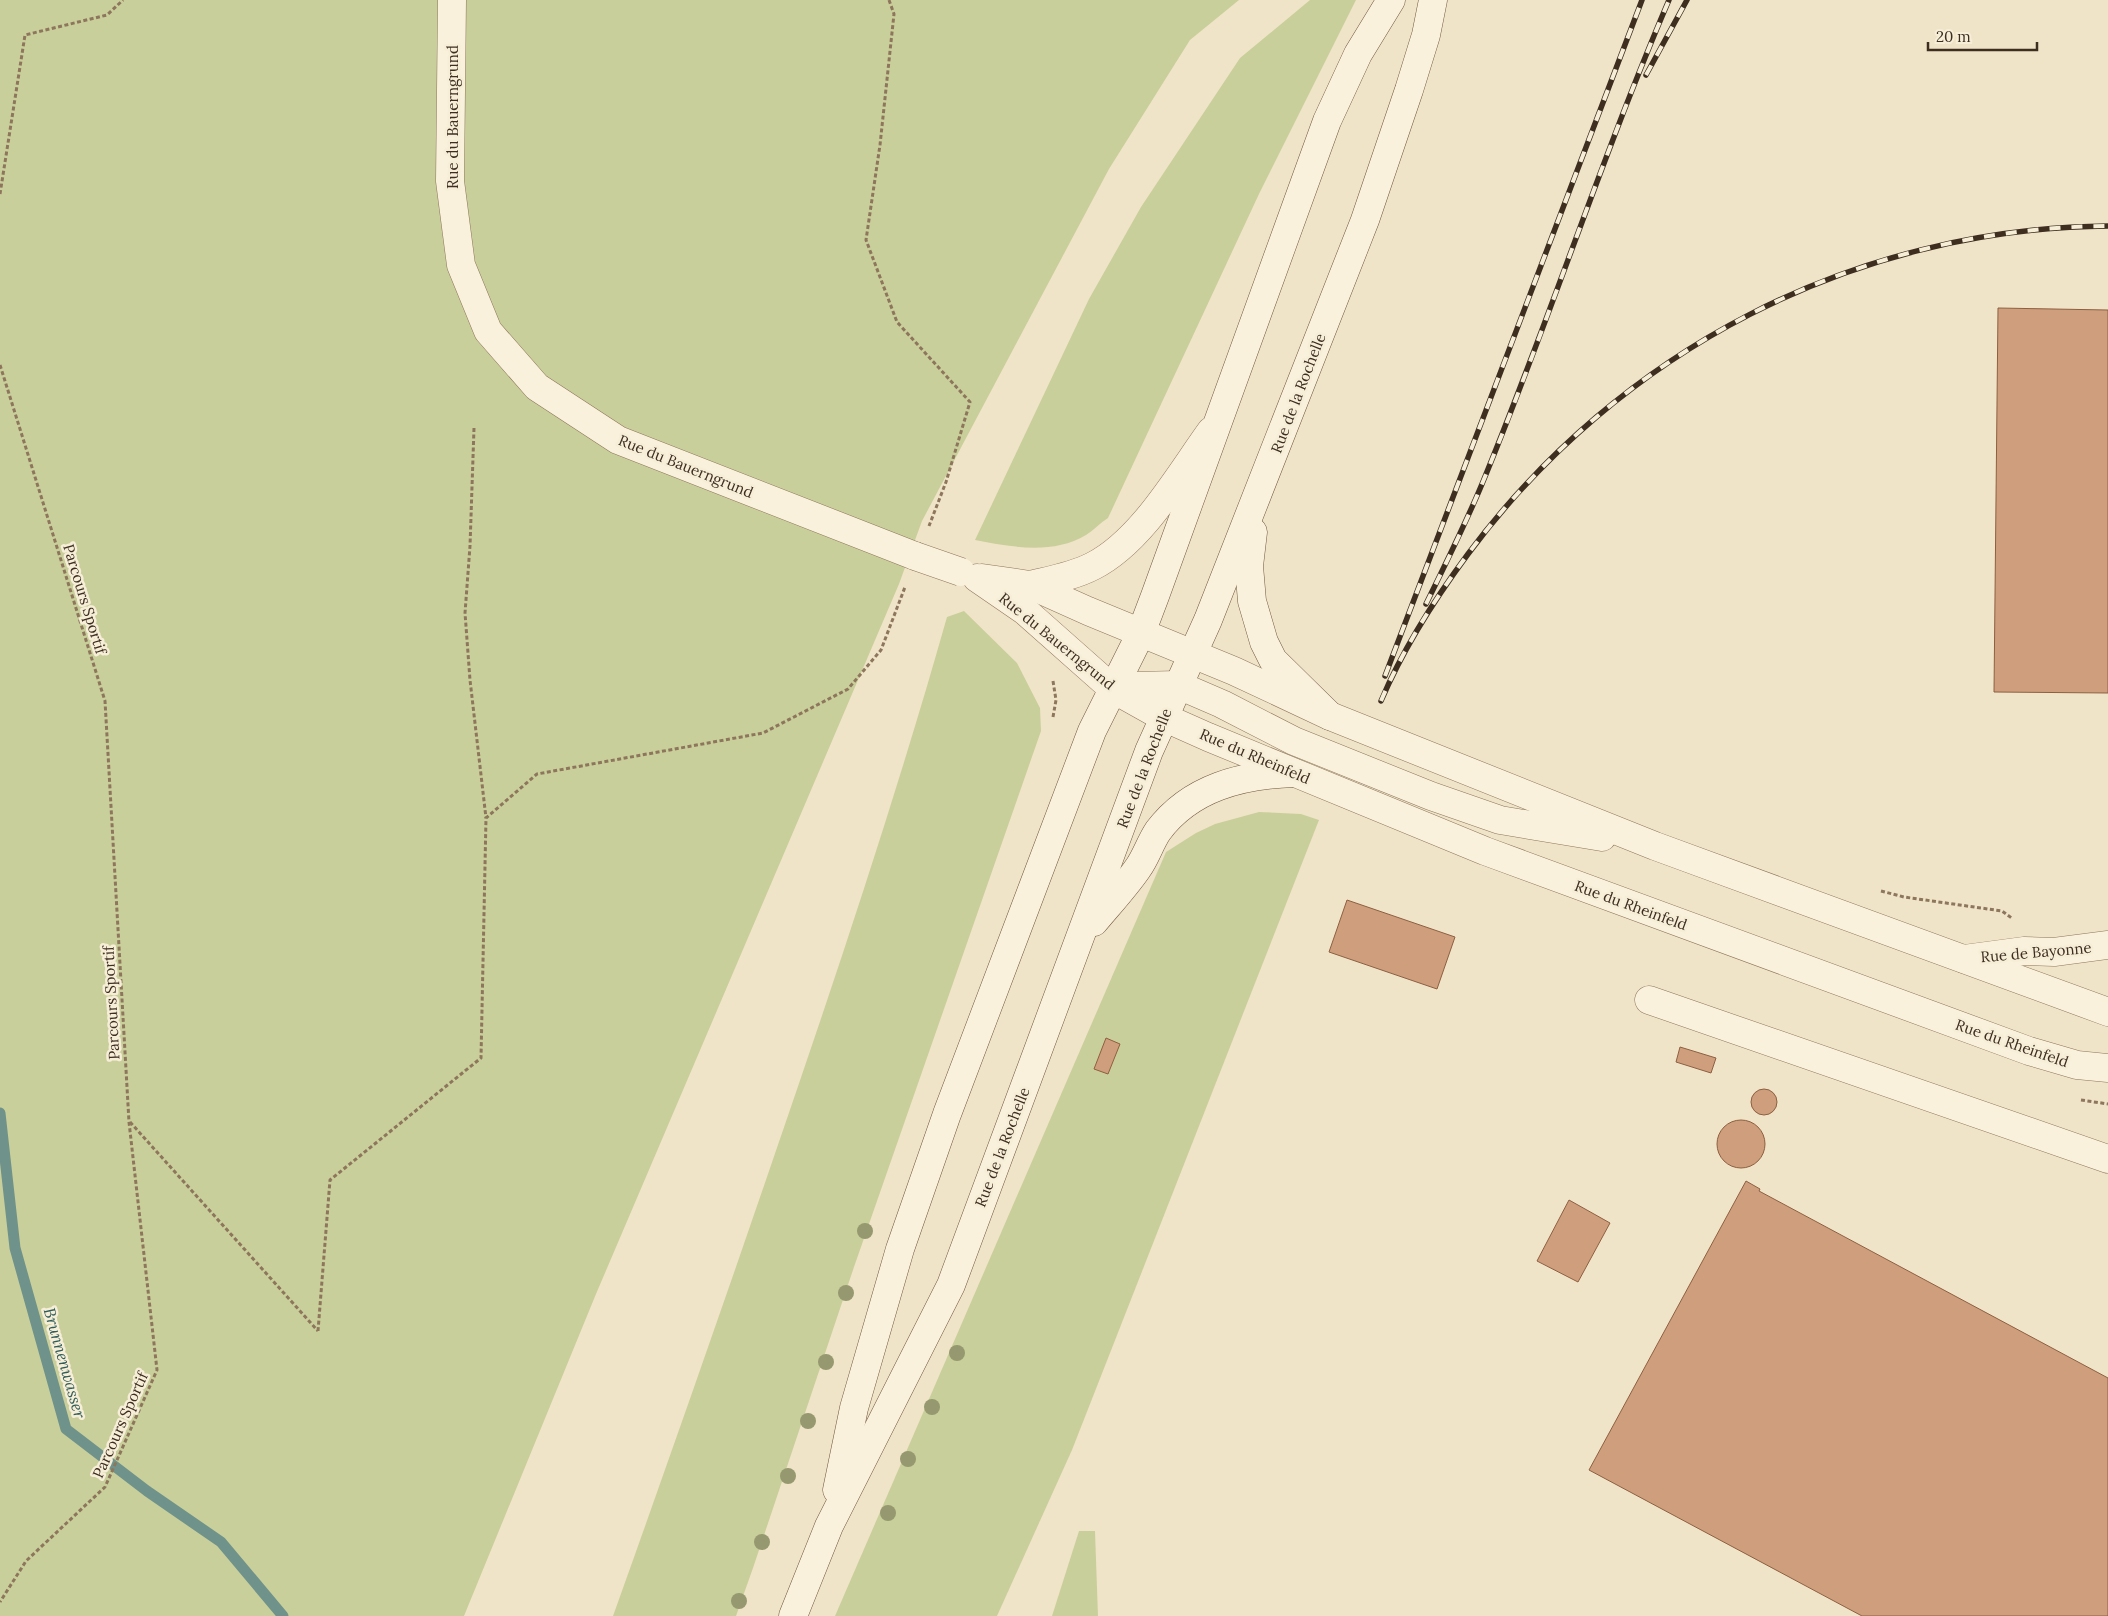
<svg xmlns="http://www.w3.org/2000/svg" width="2108" height="1616" font-family="Lora,serif">
	<rect width="100%" height="100%" fill="#f0e4c8"/>
	<g fill="#c9cf9b">
		<path d="M0,0H1239L1190,40L1109,169L922,521L899,584L596,1294L464,1616H0Z"/>
		<path d="M1310,0H1356L1259,194L1108,518C1100,523 1094,530 1086,535C1053,555 1011,547 975,540L1089,299L1141,207L1240,58Z"/>
		<path d="M964,611L1017,663L1040,708L1041,731L854,1267L753,1568L736,1616H613C666,1468 718,1320 769,1171C832,988 894,804 947,617Z"/>
		<path d="M1259,812L1301,814L1319,820L1072,1450L997,1616H835L1166,852L1196,833L1215,824Z"/>
		<path d="M1079,1531H1095L1098,1616H1052Z"/>
	</g>
	<g fill="none" stroke-linecap="round" stroke-linejoin="round">
		<path stroke="#6f938a" stroke-width="11" d="M0,1113L15,1248L66,1429L147,1491L221,1542L283,1616"/>
	</g>
	<g fill="#cf9f7d" stroke="#8d5f41">
		<path d="M1998,308L2108,310V693L1994,692Z"/>
		<path d="M1347,900L1455,937L1437,989L1329,952Z"/>
		<path d="M1106,1038L1120,1044L1108,1074L1094,1069Z"/>
		<path d="M1680,1047L1716,1058L1711,1073L1676,1062Z"/>
		<circle cx="1764" cy="1102" r="13"/>
		<circle cx="1741" cy="1144" r="24"/>
		<path d="M1746,1181L1760,1189L1759,1191L2108,1378V1616H1862L1589,1470Z"/>
		<path d="M1569,1200L1610,1223L1578,1282L1537,1261Z"/>
	</g>
	<g fill="none" stroke-linecap="round" stroke-linejoin="round">
		<g stroke="#8d765c" stroke-width="29">
			<g id="minor">
				<path d="M1964,959L2024,951L2054,952L2108,945"/>
				<path d="M1649,1000L2108,1159"/>
			</g>
		</g>
		<g stroke="#8d765c" stroke-width="29">
			<g id="tertiary">
				<path d="M452,0L450,181L461,265L488,331L537,387L618,440L915,556"/>
				<path d="M977,578L1025,611L1113,689L1163,717L1208,737L1485,851L2029,1051L2077,1065L2108,1068"/>
				<path d="M982,578L1030,585L1088,611L1234,671L1330,716L1655,846L2108,1012"/>
				<path d="M1030,585C1051,580 1074,576 1093,566C1142,541 1179,475 1211,431"/>
				<path d="M1113,689L1134,686L1178,685L1222,704L1294,741L1431,796L1500,820L1602,837"/>
			</g>
		</g>
		<g stroke="#6f573f" stroke-width="29">
			<g id="secondary">
				<path d="M1253,532L1249,566L1252,601L1264,642L1273,660L1330,716"/>
				<path d="M1094,922C1109,904 1125,887 1138,868C1146,857 1150,843 1158,831C1191,787 1242,775 1294,773"/>
				<path d="M837,1490L854,1408L900,1249L947,1114L1092,731L1141,633L1155,596L1327,121L1358,54L1391,0"/>
				<path d="M793,1616L829,1526L951,1285L1149,751L1208,620L1365,220L1409,90L1426,35L1433,0"/>
			</g>
		</g>
		<g stroke="#8d765c" stroke-width="3" stroke-dasharray="4 2.5" stroke-linecap="butt">
			<path d="M889,0L894,14L880,145L866,240L897,322L970,402L946,482L929,526"/>
			<path d="M0,194L25,35L107,15L123,0"/>
			<path d="M0,365L105,701L129,1122L157,1370L105,1487L26,1561L0,1602"/>
			<path d="M474,428L470,546L465,613L470,680L486,818"/>
			<path d="M1053,681L1056,700L1053,717"/>
			<path d="M1881,891L1904,897L2002,911L2013,919"/>
			<path d="M2081,1100L2108,1104"/>
			<path d="M130,1122L318,1331"/>
			<path d="M318,1331L330,1180L481,1058L486,818L537,774L763,733L848,689L881,650L905,587"/>
		</g>
		<use href="#minor" stroke="#faf1dc" stroke-width="28"/>
		<use href="#tertiary" stroke="#faf1dc" stroke-width="28"/>
		<use href="#secondary" stroke="#faf1dc" stroke-width="28"/>
		<g stroke="#3d2e20" stroke-width="5.5">
			<g id="rail">
				<path d="M1646,75L1687,0"/>
				<path d="M1426,604C1445,565 1465,525 1482,484C1548,324 1601,159 1669,0"/>
				<path d="M1385,676L1642,0"/>
				<path d="M1381,701C1403,649 1434,600 1468,554C1619,351 1854,228 2108,226"/>
			</g>
		</g>
		<use href="#rail" stroke="#f7eed8" stroke-width="4" stroke-dasharray="11" stroke-linecap="butt"/>
		<g stroke="#8d765c" stroke-width="29" stroke-linecap="butt">
			<path id="tertiary-bridge" d="M915,556L961,572"/>
		</g>
		<use href="#tertiary-bridge" stroke="#faf1dc" stroke-width="28"/>
	</g>
	<g fill="#96986f">
		<circle cx="865" cy="1231" r="8"/>
		<circle cx="846" cy="1293" r="8"/>
		<circle cx="957" cy="1353" r="8"/>
		<circle cx="826" cy="1362" r="8"/>
		<circle cx="932" cy="1407" r="8"/>
		<circle cx="808" cy="1421" r="8"/>
		<circle cx="908" cy="1459" r="8"/>
		<circle cx="788" cy="1476" r="8"/>
		<circle cx="888" cy="1513" r="8"/>
		<circle cx="762" cy="1542" r="8"/>
		<circle cx="739" cy="1601" r="8"/>
	</g>
	<g text-anchor="middle" dominant-baseline="central" stroke-width="5" stroke-linejoin="round" paint-order="stroke">
		<g font-size="15" fill="#3d2e20" stroke="#f7eed8">
			<text transform="translate(452 117) rotate(-90)">Rue du Bauerngrund</text>
			<text transform="translate(1298 393) rotate(-69)">Rue de la Rochelle</text>
			<text transform="translate(686 466) rotate(22)">Rue du Bauerngrund</text>
			<text transform="translate(85 599) rotate(73)">Parcours Sportif</text>
			<text transform="translate(1057 641) rotate(39)">Rue du Bauerngrund</text>
			<text transform="translate(1255 756) rotate(23)">Rue du Rheinfeld</text>
			<text transform="translate(1144 768) rotate(-69)">Rue de la Rochelle</text>
			<text transform="translate(1631 905) rotate(20)">Rue du Rheinfeld</text>
			<text transform="translate(2036 952) rotate(-5)">Rue de Bayonne</text>
			<text transform="translate(111 1003) rotate(-93)">Parcours Sportif</text>
			<text transform="translate(2012 1043) rotate(19)">Rue du Rheinfeld</text>
			<text transform="translate(1002 1147) rotate(-69)">Rue de la Rochelle</text>
			<text transform="translate(120 1425) rotate(-66)">Parcours Sportif</text>
		</g>
		<g font-size="16" font-style="italic" fill="#2f5d5a" stroke="#f7eed8">
			<text transform="translate(65 1363) rotate(74)">Brunnenwasser</text>
		</g>
	</g>
	<path d="M1928 42v8h109v-8" fill="none" stroke="#3d2e20" stroke-width="2.5"/>
	<text x="1936" y="42" font-size="15" fill="#3d2e20" stroke="#f7eed8" stroke-width="4" paint-order="stroke">20 m</text>
</svg>
